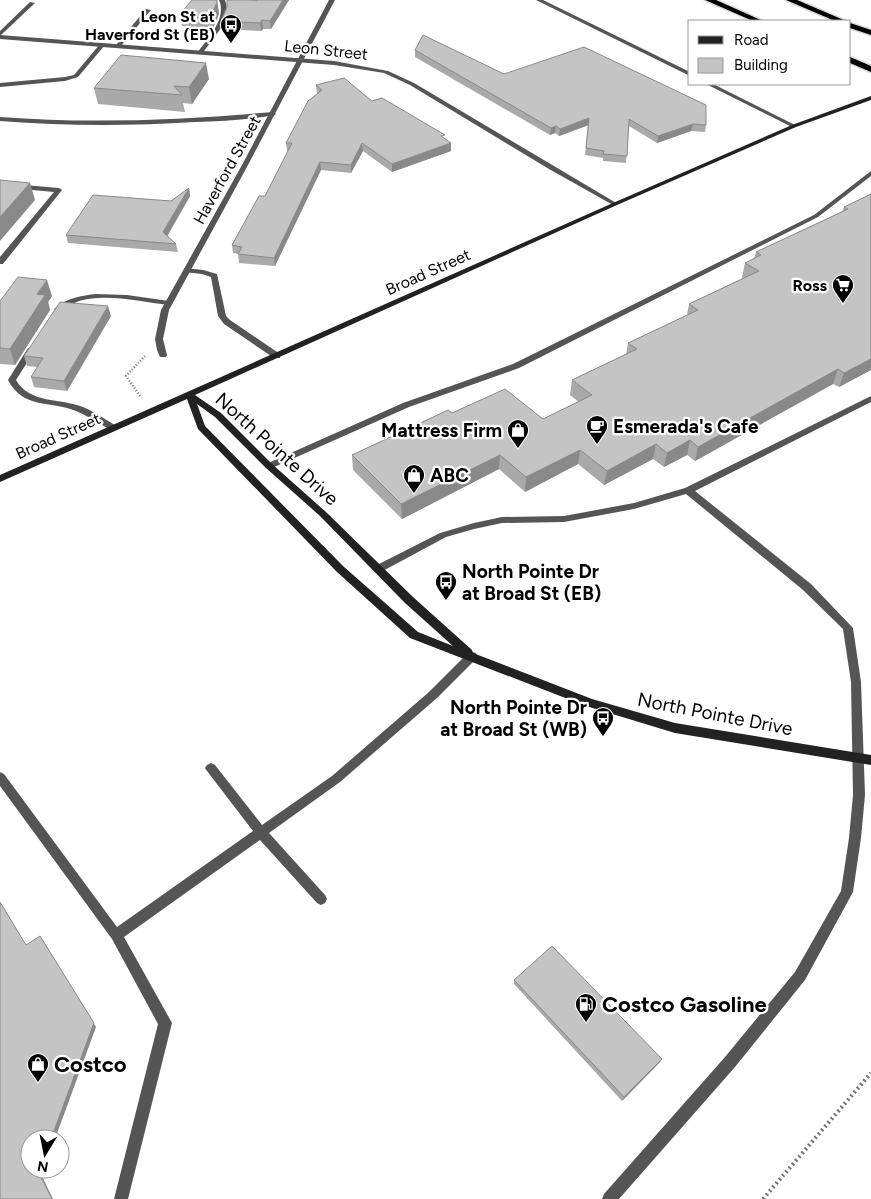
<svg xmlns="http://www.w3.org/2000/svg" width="871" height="1199" font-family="Figtree,sans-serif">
	<rect width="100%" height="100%" fill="#fff"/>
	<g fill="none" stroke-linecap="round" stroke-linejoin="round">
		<g stroke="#dbdbdb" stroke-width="3">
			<g id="motorway">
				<path d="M705,0H716L763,21H753Z"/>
				<path d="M786,0H797L846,21H835Z"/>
				<path d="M850,23L871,30V35L850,28Z"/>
				<path d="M850,57L871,66V72L850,63Z"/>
			</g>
		</g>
		<path stroke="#777" stroke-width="2.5" stroke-dasharray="1 2" stroke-linecap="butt" d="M140,396L126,376L145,356"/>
		<path stroke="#777" stroke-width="4" stroke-dasharray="2 3" stroke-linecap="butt" d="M763,1199L871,1073"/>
		<g fill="#555" fill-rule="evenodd">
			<path d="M219,0H225C233,20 212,39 202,54H198L197,53C208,38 227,19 219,0Z"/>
			<path d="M30,2L35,3L0,36V31Z"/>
			<path d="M146,9L151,10L120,47H116V45Z"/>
			<path d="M100,44L105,45L78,77L65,81L0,87V83L65,77L74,75Z"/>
			<path d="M273,112L276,114L275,115C249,120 221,121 195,122C130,126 65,126 0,121V117C91,124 182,120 273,112Z"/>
			<path d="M871,171V176L818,217L519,368L409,407L272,468H266L265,466L266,464L403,403L513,364L814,215Z"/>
			<path d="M0,183L59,188L62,190L3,264H0V257L54,192L0,187Z"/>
			<path d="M184,268L203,270L217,274L226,316L230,320L280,354V358H274L224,324L218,316L211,277L202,274L184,272Z"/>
			<path d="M95,294L127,295L169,301L173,303L169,305C141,302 107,293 79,301C71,304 65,309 58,311L54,309C66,298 80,296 95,294Z"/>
			<path d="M28,348H31L35,350L16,380C30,404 60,398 83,407C95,412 106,420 117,426L118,428L117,430H111C100,424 88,416 76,411C50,400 24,410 8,380Z"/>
			<path d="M871,396V402L695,491L811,584L853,628L861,682L865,795L861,838L853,892L805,980L735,1067L619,1199H602L604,1194L725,1057L795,972L841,891L849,838L853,795L851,682L843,629L803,590L686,494L634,509L564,522L502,523L474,529L446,537L381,572H375L373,569L375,566L440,533L474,523L502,517L564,516L634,503L685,488Z"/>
			<path d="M472,652L476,653L477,656L476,659L437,698L340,782L269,833L325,895L327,899L325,903L321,905L317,903L260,840L124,937L172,1023L128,1199H114L158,1024L112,939L0,786V772L4,774L117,927L253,831L207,771L205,768L207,765L211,763L215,765L262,825L332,776L429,692L468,653Z"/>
		</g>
		<g fill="#555" fill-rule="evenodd">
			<path d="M329,0H335L248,165L169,310L163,339L167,355L166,357H160L157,350L155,339L161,310L242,165Z"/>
			<path d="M536,0H543L690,72V76Z"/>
			<path d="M706,84H713L797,126L792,127Z"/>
		</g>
		<path fill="#555" fill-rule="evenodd" d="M0,35L334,61L388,71L414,83L618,204L613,205L549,169L410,85L384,73L334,65L0,39Z"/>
		<path fill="#222" fill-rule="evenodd" d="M871,96V100L796,127L617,205L195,395L221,413L272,464L326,512L413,597L472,650L473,653L592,699L675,723L871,755V765L675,733L586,706L410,638L337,572L198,429L187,399L0,482V475L613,203L792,125ZM197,404L215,417L266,468L320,516L405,603L453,646L418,632L343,566L205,426Z"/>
		<use href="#motorway" fill="#000" fill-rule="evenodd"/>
	</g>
	<g fill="#a9a9a9">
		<path d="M192,0H217L219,14L213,28L182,26L180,14Z"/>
		<path d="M257,0H289L271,29H263L261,31L222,29L221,21Z"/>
		<path d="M415,50L504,74L706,125L705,132L691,131L657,143L629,126L626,163L603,161V158L585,155L588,125L559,136L555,133L550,135L415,57Z"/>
		<path d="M209,79L192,104L183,103L185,112L98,104L94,88Z"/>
		<path d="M316,85L372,101L445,139L451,151L392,172L363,151L351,173L321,170L275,266L239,263L238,254L233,253L232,245L265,196L288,151H287L286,143L318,94L317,93Z"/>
		<path d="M189,188L190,196L167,236L176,244L178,252L68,243L66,235L171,201Z"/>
		<path d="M871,194V370L839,387L833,384L695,461L687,455L664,467L653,459L604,485L578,464L525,492L499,469L402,519L353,470L352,455L452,413L543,419L579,402L570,395L572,380L626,354L628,343L687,315L689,304L743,278L742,277L745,263L754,259L756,252L842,212L844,207Z"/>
		<path d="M52,296L48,302L50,310L15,365L0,364V301Z"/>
		<path d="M111,316L67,391L34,387L31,377L37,367L27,366L24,356Z"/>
		<path d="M514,980L660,1062L622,1101L514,984Z"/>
	</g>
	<g fill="#898989">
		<path d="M217,0L219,14L213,28L211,16Z"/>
		<path d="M283,0H289L271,29L270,21Z"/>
		<path d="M262,20L263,29L261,31L260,23Z"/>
		<path d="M206,63L209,79L192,104L189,87Z"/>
		<path d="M589,118V125L559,136L560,129Z"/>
		<path d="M693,124L691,131L657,143L658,136Z"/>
		<path d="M556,126L555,133L550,135L551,128Z"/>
		<path d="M362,143L363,151L351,173V165Z"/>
		<path d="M451,143V151L392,172V164Z"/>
		<path d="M320,162L321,170L275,266L274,258Z"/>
		<path d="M30,183L35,200L0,241V217Z"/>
		<path d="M189,188L190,196L165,240L163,232Z"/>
		<path d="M47,280L52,296L48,302L50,310L15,365L10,349L37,294Z"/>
		<path d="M108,306L111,316L67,391L64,381Z"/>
		<path d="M871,359V370L839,387L844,373Z"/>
		<path d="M838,369L833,384L695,461L698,447Z"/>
		<path d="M690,440L687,455L664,467L667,453Z"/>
		<path d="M656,444L653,459L604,485L607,471Z"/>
		<path d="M580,450L578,464L525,492L526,477Z"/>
		<path d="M500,455L499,469L402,519L401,504Z"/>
		<path d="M40,936L96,1027L55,1139H51Z"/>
		<path d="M662,1059L660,1062L622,1101L624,1097Z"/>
		<path d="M40,1169H44L42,1176L53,1199H52L39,1173Z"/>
	</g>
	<g fill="#c4c4c4" stroke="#898989">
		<path d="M192,0H217V2L211,16L180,14Z"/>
		<path d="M227,0H251L257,1V0H283L270,21L262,20L260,23L221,21L227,7Z"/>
		<path d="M423,35L504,74L584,47L706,105V125L693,124L658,136L629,119L627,156L603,154L604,151L586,148L589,118L560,129L556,126L551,128L415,50Z"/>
		<path d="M121,55L206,63L189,87L174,86L182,95L94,88Z"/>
		<path d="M344,78L372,101L382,98L445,135L441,136L451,143L392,164L362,143L351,165L320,162L274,258L238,254L242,247L232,245L259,196H265L292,143H286L308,101L322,90L316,85Z"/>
		<path d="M0,180L30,183L0,217Z"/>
		<path d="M189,188L163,232L176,244L66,235L93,195L171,201Z"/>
		<path d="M871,194V359L844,373L838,369L698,447L690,440L667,453L656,444L607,471L580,450L526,477L500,455L401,504L352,455L448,410L452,413L505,389L543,419L592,395L572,380L637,349L628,343L698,310L689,304L759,271L745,263L761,255L756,252L848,209L844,207Z"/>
		<path d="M18,277L47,280L37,294L45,295L10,349L0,348V301Z"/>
		<path d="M60,302L108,306L64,381L31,377L43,358L24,356Z"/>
		<path d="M0,902L26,945L40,936L94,1023L51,1139H30V1169H40L39,1173L52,1199H0Z"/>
		<path d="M552,946L662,1059L624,1097L514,980Z"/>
	</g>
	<defs>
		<g id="bus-pin" transform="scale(1.125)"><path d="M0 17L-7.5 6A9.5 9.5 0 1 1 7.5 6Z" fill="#000" stroke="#fff"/><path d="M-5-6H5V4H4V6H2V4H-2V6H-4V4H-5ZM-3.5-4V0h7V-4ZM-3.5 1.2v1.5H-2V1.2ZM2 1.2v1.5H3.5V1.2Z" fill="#fff"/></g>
		<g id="supermarket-pin" transform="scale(1.125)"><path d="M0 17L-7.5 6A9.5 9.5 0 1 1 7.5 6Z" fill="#000" stroke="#fff"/><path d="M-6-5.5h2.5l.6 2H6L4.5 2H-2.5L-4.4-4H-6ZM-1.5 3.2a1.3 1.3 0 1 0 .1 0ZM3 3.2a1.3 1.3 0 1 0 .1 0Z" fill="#fff"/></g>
		<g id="cafe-pin" transform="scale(1.125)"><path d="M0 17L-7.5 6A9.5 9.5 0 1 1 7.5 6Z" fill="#000" stroke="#fff"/><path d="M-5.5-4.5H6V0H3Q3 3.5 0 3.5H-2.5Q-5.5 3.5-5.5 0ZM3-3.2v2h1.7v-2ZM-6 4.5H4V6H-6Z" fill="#fff"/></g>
		<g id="shop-pin" transform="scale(1.125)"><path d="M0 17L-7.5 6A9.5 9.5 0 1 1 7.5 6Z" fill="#000" stroke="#fff"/><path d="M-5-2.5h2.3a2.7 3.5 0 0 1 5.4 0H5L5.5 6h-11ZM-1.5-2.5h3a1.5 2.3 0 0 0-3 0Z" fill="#fff"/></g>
		<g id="fuel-pin" transform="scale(1.125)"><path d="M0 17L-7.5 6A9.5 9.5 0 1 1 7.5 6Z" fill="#000" stroke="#fff"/><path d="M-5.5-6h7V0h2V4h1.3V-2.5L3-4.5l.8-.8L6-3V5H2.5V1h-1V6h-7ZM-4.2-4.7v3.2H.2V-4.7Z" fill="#fff"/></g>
	</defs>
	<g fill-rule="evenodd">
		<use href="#bus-pin" x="231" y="25"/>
		<use href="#supermarket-pin" x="843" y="285"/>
		<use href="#cafe-pin" x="597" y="426"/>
		<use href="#shop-pin" x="518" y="430"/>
		<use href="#shop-pin" x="414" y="475"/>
		<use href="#bus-pin" x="446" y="582"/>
		<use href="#bus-pin" x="603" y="718"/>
		<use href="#fuel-pin" x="586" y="1004"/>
		<use href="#shop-pin" x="38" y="1064"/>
	</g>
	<g text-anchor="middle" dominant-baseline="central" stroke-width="4.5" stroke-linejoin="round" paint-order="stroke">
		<g font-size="16" font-weight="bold" fill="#000" stroke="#fff" text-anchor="end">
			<text x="215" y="16">Leon St at<tspan x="215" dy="18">Haverford St (EB)</tspan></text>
			<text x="827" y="285">Ross</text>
		</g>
		<g font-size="16" fill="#000" stroke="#fff">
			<text transform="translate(326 50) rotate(6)">Leon Street</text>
			<text transform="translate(227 170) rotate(-61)">Haverford Street</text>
			<text transform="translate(428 272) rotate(-24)">Broad Street</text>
			<text transform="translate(58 436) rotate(-24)">Broad Street</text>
		</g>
		<g font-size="19" font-weight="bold" fill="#000" stroke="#fff" text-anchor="start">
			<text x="613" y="426">Esmerada's Cafe</text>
			<text x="502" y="430" text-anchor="end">Mattress Firm</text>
			<text x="430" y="475">ABC</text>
			<text x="462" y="571">North Pointe Dr<tspan x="462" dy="22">at Broad St (EB)</tspan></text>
			<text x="587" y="707" text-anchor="end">North Pointe Dr<tspan x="587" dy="22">at Broad St (WB)</tspan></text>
		</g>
		<g font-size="19" fill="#000" stroke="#fff">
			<text transform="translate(277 449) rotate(42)">North Pointe Drive</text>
			<text transform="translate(715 714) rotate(11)">North Pointe Drive</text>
		</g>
		<g font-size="22" font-weight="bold" fill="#000" stroke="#fff" text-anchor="start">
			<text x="602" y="1004">Costco Gasoline</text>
			<text x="54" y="1064">Costco</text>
		</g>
	</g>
	<rect x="688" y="20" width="162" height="65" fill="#ffffff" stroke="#999999"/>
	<rect x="698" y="36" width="25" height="8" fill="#222222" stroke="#999999"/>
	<text x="734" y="45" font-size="15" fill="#000000">Road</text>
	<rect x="698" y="58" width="25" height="15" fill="#c4c4c4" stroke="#999999"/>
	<text x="734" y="70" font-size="15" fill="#000000">Building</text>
	<g transform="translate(45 1154) rotate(190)"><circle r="24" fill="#ffffff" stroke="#999999"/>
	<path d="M0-4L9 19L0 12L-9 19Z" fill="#000000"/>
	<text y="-8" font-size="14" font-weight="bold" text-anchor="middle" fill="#000000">N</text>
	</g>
</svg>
